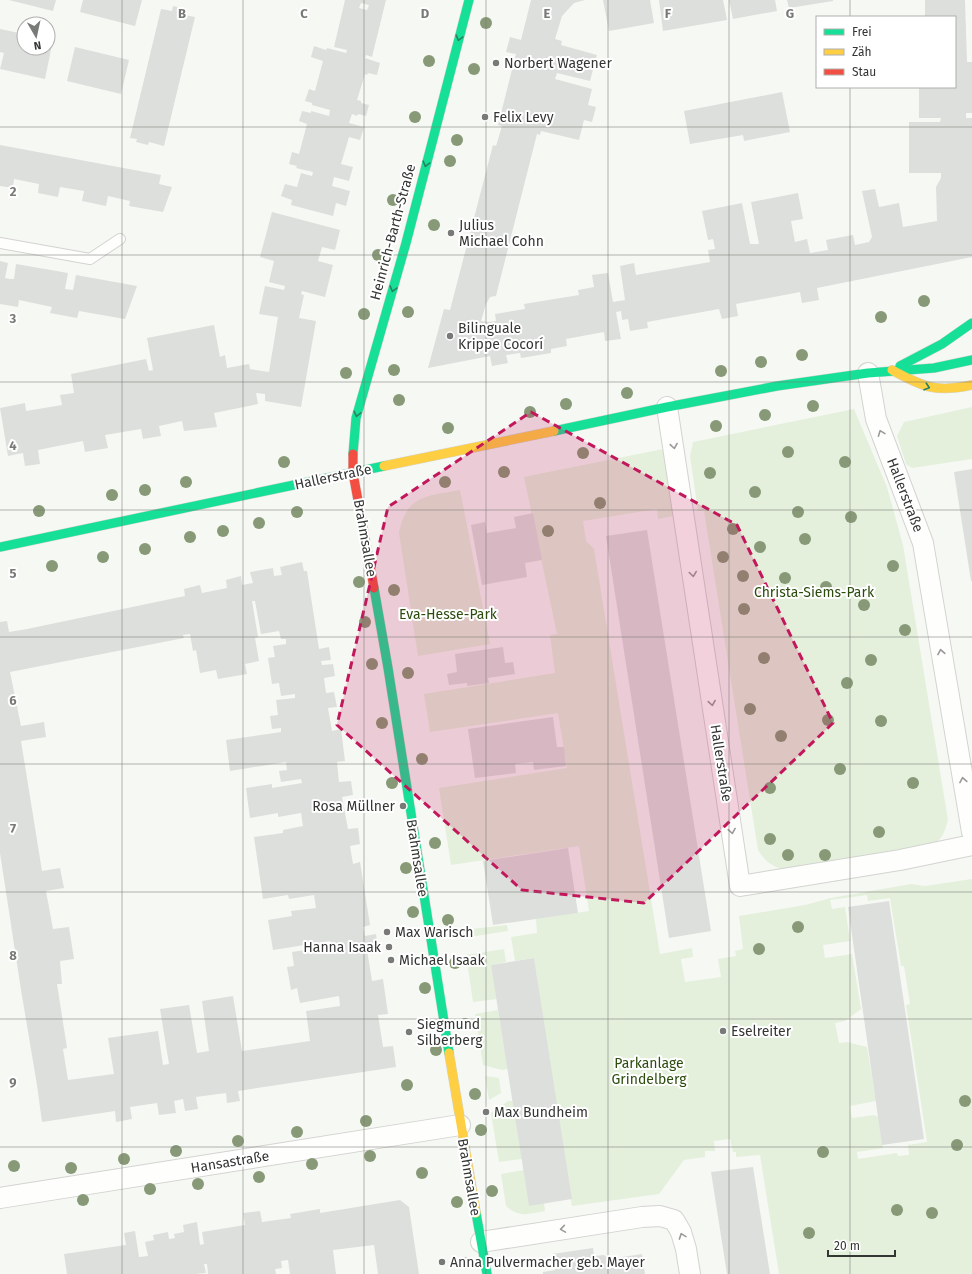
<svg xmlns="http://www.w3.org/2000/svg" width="972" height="1274" font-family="'Fira Sans',sans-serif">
	<rect width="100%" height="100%" fill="#f6f8f4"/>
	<g fill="#e4f0dc" fill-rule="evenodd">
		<path d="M972,407V459L912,468L906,464L897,436L904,422Z"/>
		<path d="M854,409L887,487L903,545L948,820C944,834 942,840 929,848L788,871C773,867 766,863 758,850L704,511H698L690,456L693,442Z"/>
		<path d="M663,449L670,462L678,515L658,519L657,509L583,521L586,541L594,549L660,954L692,948L693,957L681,959L685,982L721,977L718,959L736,956L735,951L743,949L739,916L805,905L831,898L911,884L925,886L972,879V1274H779L760,1155L736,1157V1152H733L730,1139L714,1141L715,1151H705V1157L684,1160L659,1194L572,1206L534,958L515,961L511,937L537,933L536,919L589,911L579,846L451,865L439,788L567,768L558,713L430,732L424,694L555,673L550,635L557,634L524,477ZM867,895L868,901L890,898L901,966H904L910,1004L906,1005L927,1142L908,1145L909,1155L898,1156L897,1153L858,1159L857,1152L883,1148L878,1117L874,1115L852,1118L850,1106L876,1101L867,1047L847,1042L839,1043L835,1023L845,1021L861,1009L852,954L825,958L823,945L850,941L845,907L832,909L830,900Z"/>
		<path d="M460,490L490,644L418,656L399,533C406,495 428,496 460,490Z"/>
		<path d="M507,925L508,931L463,938L462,930Z"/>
		<path d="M504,949L506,962L491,965L497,999L473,1002L466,955Z"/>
		<path d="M498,1010L508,1069L502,1070L483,1065L475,1014Z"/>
		<path d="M485,1076L499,1078L501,1093L489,1100Z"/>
		<path d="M508,1101H513L522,1159L499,1162L491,1113Z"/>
		<path d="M524,1170L544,1203L545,1211C530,1214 518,1218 506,1206L501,1174Z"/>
	</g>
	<g fill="#dddfdc" fill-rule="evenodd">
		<path d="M9,0H56L53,11Z"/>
		<path d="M83,0H142L135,26L80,12Z"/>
		<path d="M345,0H386L372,57L366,55L365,58L380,63L377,75L368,73L367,75L365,74L357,100L361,101V103L369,105L366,116L358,114L357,116L352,114L349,123L364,127L360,140L349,137L341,164L353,167L349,181L334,177L332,186L350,191L346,206L336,203L333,216L291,205L292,200L281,196L285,184L297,187L301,173L312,176L313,172L296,168L297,166L289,164L292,152L299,154L307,124L299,121L302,111L311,113V111L329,116L330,110L312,105V103L305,101L309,89L315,91L323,61L311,57L314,46L326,50L327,48L346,53L347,50L334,47ZM361,3L369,5L367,10L359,8Z"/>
		<path d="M531,0H585L574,3L562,16L555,39L562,41L561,45L597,55L590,81L557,73L555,79L592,89L588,105L596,107L592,122L584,120L579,140L541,131L540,135L537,134L496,296L490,297L486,304L481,321L489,322L496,321L495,314L525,309L524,304L579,295L578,290L594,287L592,275L608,273L613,302L625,300L620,266L634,263L636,275L710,262L708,250L715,249L713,239L708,240L702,211L742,203L750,244H759L751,202L798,193L803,219L791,221L795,242L807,239L810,253L828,250L826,240L853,235L855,245L869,242L872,237L862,191L875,189L879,207L899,203L903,227L937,221L936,187L941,178V173H909V122H940L941,118H919V87H955V17H925V0H965L967,62H972V113H966V118H972V257L817,288L819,300L802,303L800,292L736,304L738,316L722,319L719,309L647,322L648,328L630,331L628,319L622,320L621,311L616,312L621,339L605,341L604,332L566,339L567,346L551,349V353L521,358L520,353L506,355L508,363L492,366L490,356L428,368L444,309L450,310L493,145L496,146L502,126L498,125L516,54L506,52L510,37L521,40Z"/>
		<path d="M603,0H650L654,23L609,31Z"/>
		<path d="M659,0H723L727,20L663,31Z"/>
		<path d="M729,0H775L777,11L733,19Z"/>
		<path d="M787,0H833V1L789,8Z"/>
		<path d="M173,6L186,9L185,15L195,17L164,146L149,142L148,145L136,142L137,139L130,138L161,9L172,11Z"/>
		<path d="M0,29L24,34V48H48V39L53,40L45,79L0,69L4,53L0,52Z"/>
		<path d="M75,47L129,60L121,94L67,81Z"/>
		<path d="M782,92L790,132L744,141L743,135L690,144L684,111Z"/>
		<path d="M0,145L161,175L159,184L172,187L163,212L129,206L130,201L108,196L106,206L82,201L84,191L60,187L58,197L38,193L39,184L14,179L13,188L0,186Z"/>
		<path d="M272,212L340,230L335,250L322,247L318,261L333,265L325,297L302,291L301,294L304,295L299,318L316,321L301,407L265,401V394L256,393L258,404L214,413L217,427L184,431L182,421L159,426L161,436L143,439L141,429L105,435L108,448L85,452L83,441L38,450L40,464L25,466L23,453L8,456L0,408L25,403L26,411L62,405L60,395L74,393L71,374L146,359L149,371L153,370L147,338L214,325L220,357L225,355L227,368L249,364L250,369L269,372L278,317L259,314L265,286L284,290L285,286L269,282L274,261L260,257Z"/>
		<path d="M0,261L8,263L5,278L10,279H14L16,264L68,273L65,289L73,290L76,275L137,286L125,319L79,311L77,318L50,313L52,307L19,300L18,307L0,304Z"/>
		<path d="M972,469V581H971L954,472Z"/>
		<path d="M533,513L542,560L525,563L527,577L482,585L471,525L485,522L487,533L516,528L514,517Z"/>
		<path d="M647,530L711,931L669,938L606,536Z"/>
		<path d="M302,562L304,571H307L319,649L329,647L331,660L321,661L322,665L333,664L335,676L324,678L326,693L334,692L337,707L328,708L332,731L341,729L345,761L337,762L339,782L351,781L353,795L342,797L348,829L358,828L360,844L350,846L353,864L360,862L370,925L363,927L365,936L376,934L378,949L367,950L372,981L383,979L388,1014L378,1015L383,1047L393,1046L396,1067L238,1091L240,1101L227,1103L226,1093L196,1097L198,1109L185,1111L183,1099L174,1101L176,1113L159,1115L157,1103L130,1107L132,1119L116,1122L115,1111L42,1122L37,1085L21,990L0,853V622L7,621L9,632L27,629L185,596L184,589L200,585L202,593L227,588L226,580L241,576L242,585L253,583L250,572L273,568L274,576L282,575L280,567ZM252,601H255L261,634L279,631L281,639H286V644L273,646L275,657L268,658L272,684L279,683L281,696L295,694V698L276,700L278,715L270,716L272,729L281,728V732L226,740L230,771L286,762L287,770L279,771L281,782L301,779L302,783L272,788V784L246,788L250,818L278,813V817L301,813L302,820L303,826L283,830V833L254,837L263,899L288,895L289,899L314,895L316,908L291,911L292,916L268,920L273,950L330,941L331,946L292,952L294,966L287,967L291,990L297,988L300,1003L339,996L340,1006L306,1011L310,1041L242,1051L233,996L202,1001L209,1051L197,1053L189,1005L160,1009L169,1064L163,1065L158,1031L108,1038L114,1074L68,1080L63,1049L67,1048L57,984H62L60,961L74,959L69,927L53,929L46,891L64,888L60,868L42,871L21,741L46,737L44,722L21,726L10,672L184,638L183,635L190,634L193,651L196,650L200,673L216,670L218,679L247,674L245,664L259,661L255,638L258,637Z"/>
		<path d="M503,647L505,663L513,662L515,674L488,678L489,683L467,686V683L449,685L447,674L457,672L455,654Z"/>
		<path d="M553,717L557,747H564L566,766L534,770L533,762L515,764L516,773L475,778L468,729Z"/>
		<path d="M568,848L578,913L493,925L483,861Z"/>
		<path d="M889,901L924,1139L882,1145L848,907Z"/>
		<path d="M534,958L572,1199L529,1206L491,965Z"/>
		<path d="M753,1167L770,1274H727L711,1172Z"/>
		<path d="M400,1200L409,1207L419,1274H378L374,1245L333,1250L336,1274H290L288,1260L281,1261L282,1268L275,1269L276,1274H208L207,1264H204L206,1273L196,1274H67L64,1254L126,1245L124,1233L135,1231L139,1257L148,1256L145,1242L154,1240L153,1235L168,1232L169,1239L175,1238L174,1234L184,1232L183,1225L197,1222L200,1245L204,1244L202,1232L245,1225L243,1213L260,1211L262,1222L291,1218L290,1214L320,1209V1213Z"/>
		<path d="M593,1248L594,1256L604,1255L609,1259L642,1254L645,1274H543V1272L555,1270L552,1254Z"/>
	</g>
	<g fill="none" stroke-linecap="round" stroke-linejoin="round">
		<g stroke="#d3d4d1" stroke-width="12">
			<path id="lane" d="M0,243L90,259L120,239"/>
		</g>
		<g stroke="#d3d4d1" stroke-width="22">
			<g id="street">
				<path d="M868,373L876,419L923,543L972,832"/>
				<path d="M667,407L740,886L900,860L972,845"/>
				<path d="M0,1198L460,1125"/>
				<path d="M481,1242L642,1217L660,1216L674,1220L681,1232L686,1249L690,1274"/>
			</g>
		</g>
		<g stroke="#d3d4d1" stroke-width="10">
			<g id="fast">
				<path d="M900,366L942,344L972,323"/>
				<path d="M554,431L667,407L777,386L868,373L934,368L972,360"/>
				<path d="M353,454L356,418L406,243L469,0"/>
				<path d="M0,547L384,466"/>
				<path d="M374,588L388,668L449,1053"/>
				<path d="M476,1213L487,1274"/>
			</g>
		</g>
		<g stroke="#d3d4d1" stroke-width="10">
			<g id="slow">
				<path d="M892,370C923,387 936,393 972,385"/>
				<path d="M384,466L554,431"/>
				<path d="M449,1053L476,1213"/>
			</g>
		</g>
		<g stroke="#d3d4d1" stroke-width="10">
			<path id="jam" d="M353,454V473L374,588"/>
		</g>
		<use href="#lane" stroke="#fefefd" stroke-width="10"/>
		<use href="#street" stroke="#fefefd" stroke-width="20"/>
		<use href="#fast" stroke="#16e098" stroke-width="9"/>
		<use href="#slow" stroke="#ffcf43" stroke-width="9"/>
		<use href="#jam" stroke="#f24e42" stroke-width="9"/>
	</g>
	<g fill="#879976">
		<circle cx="486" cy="23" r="6"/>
		<circle cx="429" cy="61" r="6"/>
		<circle cx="474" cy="69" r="6"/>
		<circle cx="415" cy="117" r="6"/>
		<circle cx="457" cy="140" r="6"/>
		<circle cx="450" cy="161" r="6"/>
		<circle cx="393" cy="200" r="6"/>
		<circle cx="434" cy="225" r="6"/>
		<circle cx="378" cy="255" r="6"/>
		<circle cx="924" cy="301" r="6"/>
		<circle cx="408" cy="312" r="6"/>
		<circle cx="364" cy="314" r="6"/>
		<circle cx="881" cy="317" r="6"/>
		<circle cx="802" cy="355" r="6"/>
		<circle cx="761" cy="362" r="6"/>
		<circle cx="394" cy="370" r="6"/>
		<circle cx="721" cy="371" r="6"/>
		<circle cx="346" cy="373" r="6"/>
		<circle cx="627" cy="393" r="6"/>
		<circle cx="399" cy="400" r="6"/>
		<circle cx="566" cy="404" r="6"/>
		<circle cx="813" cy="406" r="6"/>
		<circle cx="530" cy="412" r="6"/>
		<circle cx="765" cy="415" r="6"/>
		<circle cx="716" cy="426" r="6"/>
		<circle cx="448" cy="428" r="6"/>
		<circle cx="788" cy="452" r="6"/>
		<circle cx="583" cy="453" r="6"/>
		<circle cx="284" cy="462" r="6"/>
		<circle cx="845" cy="462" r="6"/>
		<circle cx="504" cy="472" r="6"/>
		<circle cx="710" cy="473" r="6"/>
		<circle cx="186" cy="482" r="6"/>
		<circle cx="445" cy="482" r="6"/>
		<circle cx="145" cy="490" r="6"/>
		<circle cx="755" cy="492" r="6"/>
		<circle cx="112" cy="495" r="6"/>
		<circle cx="600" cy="503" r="6"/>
		<circle cx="39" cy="511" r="6"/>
		<circle cx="297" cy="512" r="6"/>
		<circle cx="798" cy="512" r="6"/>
		<circle cx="851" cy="517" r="6"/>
		<circle cx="259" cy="523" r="6"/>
		<circle cx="733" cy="529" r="6"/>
		<circle cx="223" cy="531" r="6"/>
		<circle cx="548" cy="531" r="6"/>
		<circle cx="190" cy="537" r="6"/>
		<circle cx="805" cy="539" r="6"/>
		<circle cx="760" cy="547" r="6"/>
		<circle cx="145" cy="549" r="6"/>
		<circle cx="103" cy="557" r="6"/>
		<circle cx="723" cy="557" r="6"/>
		<circle cx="52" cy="566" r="6"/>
		<circle cx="893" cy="566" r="6"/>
		<circle cx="743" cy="576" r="6"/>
		<circle cx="785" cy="578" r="6"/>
		<circle cx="359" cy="582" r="6"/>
		<circle cx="826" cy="587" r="6"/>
		<circle cx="394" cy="590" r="6"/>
		<circle cx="864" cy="605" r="6"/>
		<circle cx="744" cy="609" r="6"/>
		<circle cx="365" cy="622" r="6"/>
		<circle cx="905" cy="630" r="6"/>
		<circle cx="764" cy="658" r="6"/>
		<circle cx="871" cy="660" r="6"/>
		<circle cx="372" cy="664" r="6"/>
		<circle cx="408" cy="673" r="6"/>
		<circle cx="847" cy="683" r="6"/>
		<circle cx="750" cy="709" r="6"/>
		<circle cx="828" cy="720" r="6"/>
		<circle cx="881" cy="721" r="6"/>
		<circle cx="382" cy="723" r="6"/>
		<circle cx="781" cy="736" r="6"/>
		<circle cx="422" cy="759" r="6"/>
		<circle cx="840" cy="769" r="6"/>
		<circle cx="392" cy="783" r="6"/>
		<circle cx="913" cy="783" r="6"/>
		<circle cx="770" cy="788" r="6"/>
		<circle cx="879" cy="832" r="6"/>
		<circle cx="770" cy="839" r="6"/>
		<circle cx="435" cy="843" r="6"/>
		<circle cx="788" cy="855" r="6"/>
		<circle cx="825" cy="855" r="6"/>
		<circle cx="406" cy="868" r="6"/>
		<circle cx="413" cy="912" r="6"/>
		<circle cx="448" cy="920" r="6"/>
		<circle cx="798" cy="927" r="6"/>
		<circle cx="759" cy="949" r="6"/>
		<circle cx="455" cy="963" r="6"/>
		<circle cx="425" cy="988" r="6"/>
		<circle cx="465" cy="1024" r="6"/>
		<circle cx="436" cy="1050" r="6"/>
		<circle cx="407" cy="1085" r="6"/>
		<circle cx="475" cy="1094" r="6"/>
		<circle cx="965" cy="1101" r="6"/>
		<circle cx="366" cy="1121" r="6"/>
		<circle cx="481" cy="1130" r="6"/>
		<circle cx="297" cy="1132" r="6"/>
		<circle cx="238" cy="1141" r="6"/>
		<circle cx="957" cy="1145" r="6"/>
		<circle cx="176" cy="1151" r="6"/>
		<circle cx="823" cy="1152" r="6"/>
		<circle cx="370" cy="1156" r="6"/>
		<circle cx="124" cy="1159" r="6"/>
		<circle cx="312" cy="1164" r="6"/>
		<circle cx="14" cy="1166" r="6"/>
		<circle cx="71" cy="1168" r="6"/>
		<circle cx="422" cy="1173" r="6"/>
		<circle cx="259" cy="1177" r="6"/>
		<circle cx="198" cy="1184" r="6"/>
		<circle cx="150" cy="1189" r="6"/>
		<circle cx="492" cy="1191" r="6"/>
		<circle cx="83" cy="1200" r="6"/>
		<circle cx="457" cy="1202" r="6"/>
		<circle cx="897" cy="1210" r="6"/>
		<circle cx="932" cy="1213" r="6"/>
		<circle cx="809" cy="1233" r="6"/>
		<circle cx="467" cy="1263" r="6"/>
	</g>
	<defs><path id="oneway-chevron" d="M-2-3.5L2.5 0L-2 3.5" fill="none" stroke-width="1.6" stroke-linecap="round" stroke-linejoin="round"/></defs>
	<g stroke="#268260">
		<use href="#oneway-chevron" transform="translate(459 38) rotate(105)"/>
		<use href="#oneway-chevron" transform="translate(426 164) rotate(105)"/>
		<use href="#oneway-chevron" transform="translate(393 289) rotate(106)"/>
		<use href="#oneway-chevron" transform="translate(927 387) rotate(18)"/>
		<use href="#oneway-chevron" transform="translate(357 414) rotate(104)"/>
	</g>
	<g stroke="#999a98">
		<use href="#oneway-chevron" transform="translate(881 433) rotate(-111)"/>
		<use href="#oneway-chevron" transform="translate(674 446) rotate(81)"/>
		<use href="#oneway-chevron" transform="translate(693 574) rotate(82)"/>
		<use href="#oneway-chevron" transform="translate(941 652) rotate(-100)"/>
		<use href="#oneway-chevron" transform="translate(712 703) rotate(81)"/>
		<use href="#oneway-chevron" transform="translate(963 780) rotate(-100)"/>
		<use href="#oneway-chevron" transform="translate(732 831) rotate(81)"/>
		<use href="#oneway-chevron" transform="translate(563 1229) rotate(171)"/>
		<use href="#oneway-chevron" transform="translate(682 1236) rotate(-110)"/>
	</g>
	<path fill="#c2185b" fill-opacity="0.2" stroke="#c2185b" stroke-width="3" stroke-dasharray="8 5" stroke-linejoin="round" d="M531,412L737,525L833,723L644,903L522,890L337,725L388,507Z"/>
	<path fill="none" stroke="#787a77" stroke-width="1" stroke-opacity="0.55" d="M122,0V1274M243,0V1274M364,0V1274M486,0V1274M608,0V1274M729,0V1274M850,0V17M850,87V1274M0,127H972M0,255H972M0,382H972M0,510H972M0,637H972M0,764H972M0,892H972M0,1019H972M0,1147H972"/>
	<g fill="#787a77" stroke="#fff" stroke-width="1.5">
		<circle cx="496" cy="63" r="4"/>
		<circle cx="485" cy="117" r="4"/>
		<circle cx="451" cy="233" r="4"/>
		<circle cx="450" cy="336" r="4"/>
		<circle cx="403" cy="806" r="4"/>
		<circle cx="387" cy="932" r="4"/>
		<circle cx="389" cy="947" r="4"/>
		<circle cx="391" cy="960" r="4"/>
		<circle cx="723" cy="1031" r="4"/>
		<circle cx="409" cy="1032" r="4"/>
		<circle cx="486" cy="1112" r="4"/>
		<circle cx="442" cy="1262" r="4"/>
	</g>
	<g text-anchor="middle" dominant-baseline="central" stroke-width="4" stroke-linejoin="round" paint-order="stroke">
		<g font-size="14" fill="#343633" stroke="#fff" text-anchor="start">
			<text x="504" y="63">Norbert Wagener</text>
			<text x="493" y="117">Felix Levy</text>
			<text x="459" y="225">Julius<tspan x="459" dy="16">Michael Cohn</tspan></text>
			<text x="458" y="328">Bilinguale<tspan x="458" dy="16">Krippe Cocorí</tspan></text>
			<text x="395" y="806" text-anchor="end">Rosa Müllner</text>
			<text x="395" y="932">Max Warisch</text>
			<text x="381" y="947" text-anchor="end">Hanna Isaak</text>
			<text x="399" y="960">Michael Isaak</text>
			<text x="417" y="1024">Siegmund<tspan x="417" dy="16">Silberberg</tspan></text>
			<text x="731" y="1031">Eselreiter</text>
			<text x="494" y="1112">Max Bundheim</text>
			<text x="450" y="1262">Anna Pulvermacher geb. Mayer</text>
		</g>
		<g font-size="14" fill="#343633" stroke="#fff">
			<text transform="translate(393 232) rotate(-75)">Heinrich-Barth-Straße</text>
			<text transform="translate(333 477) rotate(-12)">Hallerstraße</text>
			<text transform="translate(905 495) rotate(69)">Hallerstraße</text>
			<text transform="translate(365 538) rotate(80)">Brahmsallee</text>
			<text transform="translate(721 763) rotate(81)">Hallerstraße</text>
			<text transform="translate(417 858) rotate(81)">Brahmsallee</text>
			<text transform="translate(230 1162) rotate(-9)">Hansastraße</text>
			<text transform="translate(469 1177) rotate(80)">Brahmsallee</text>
		</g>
		<g font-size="14" fill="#2c4c0e" stroke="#fff">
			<text x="814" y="592">Christa-Siems-Park</text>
			<text x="448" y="614">Eva-Hesse-Park</text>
			<text x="649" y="1063">Parkanlage<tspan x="649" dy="16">Grindelberg</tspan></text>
		</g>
	</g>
	<g font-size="13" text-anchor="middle" font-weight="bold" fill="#787a77" stroke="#fff" stroke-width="4" stroke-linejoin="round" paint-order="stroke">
		<text x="182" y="18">B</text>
		<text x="304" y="18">C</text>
		<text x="425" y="18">D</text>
		<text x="547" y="18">E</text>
		<text x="668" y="18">F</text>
		<text x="790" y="18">G</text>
		<text x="13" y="196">2</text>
		<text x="13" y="323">3</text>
		<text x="13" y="450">4</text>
		<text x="13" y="578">5</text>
		<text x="13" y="705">6</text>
		<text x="13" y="833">7</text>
		<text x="13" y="960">8</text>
		<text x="13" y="1087">9</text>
	</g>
	<rect x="816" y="16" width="140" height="72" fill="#ffffff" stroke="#aeafad"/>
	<rect x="824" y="29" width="20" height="6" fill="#16e098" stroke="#aeafad"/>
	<text x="852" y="36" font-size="12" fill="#343633">Frei</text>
	<rect x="824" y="49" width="20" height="6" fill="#ffcf43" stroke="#aeafad"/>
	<text x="852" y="56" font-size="12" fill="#343633">Zäh</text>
	<rect x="824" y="69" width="20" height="6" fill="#f24e42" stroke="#aeafad"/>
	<text x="852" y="76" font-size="12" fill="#343633">Stau</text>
	<g transform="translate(36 36) rotate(171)"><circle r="19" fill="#ffffff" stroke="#aeafad"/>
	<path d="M0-3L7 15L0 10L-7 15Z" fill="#787a77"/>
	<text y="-6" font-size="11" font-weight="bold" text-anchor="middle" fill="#343633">N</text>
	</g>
	<path d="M828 1250v6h67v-6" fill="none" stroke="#343633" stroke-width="2"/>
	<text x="834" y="1250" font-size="12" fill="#343633" stroke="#ffffff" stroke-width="3" paint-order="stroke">20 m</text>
</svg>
